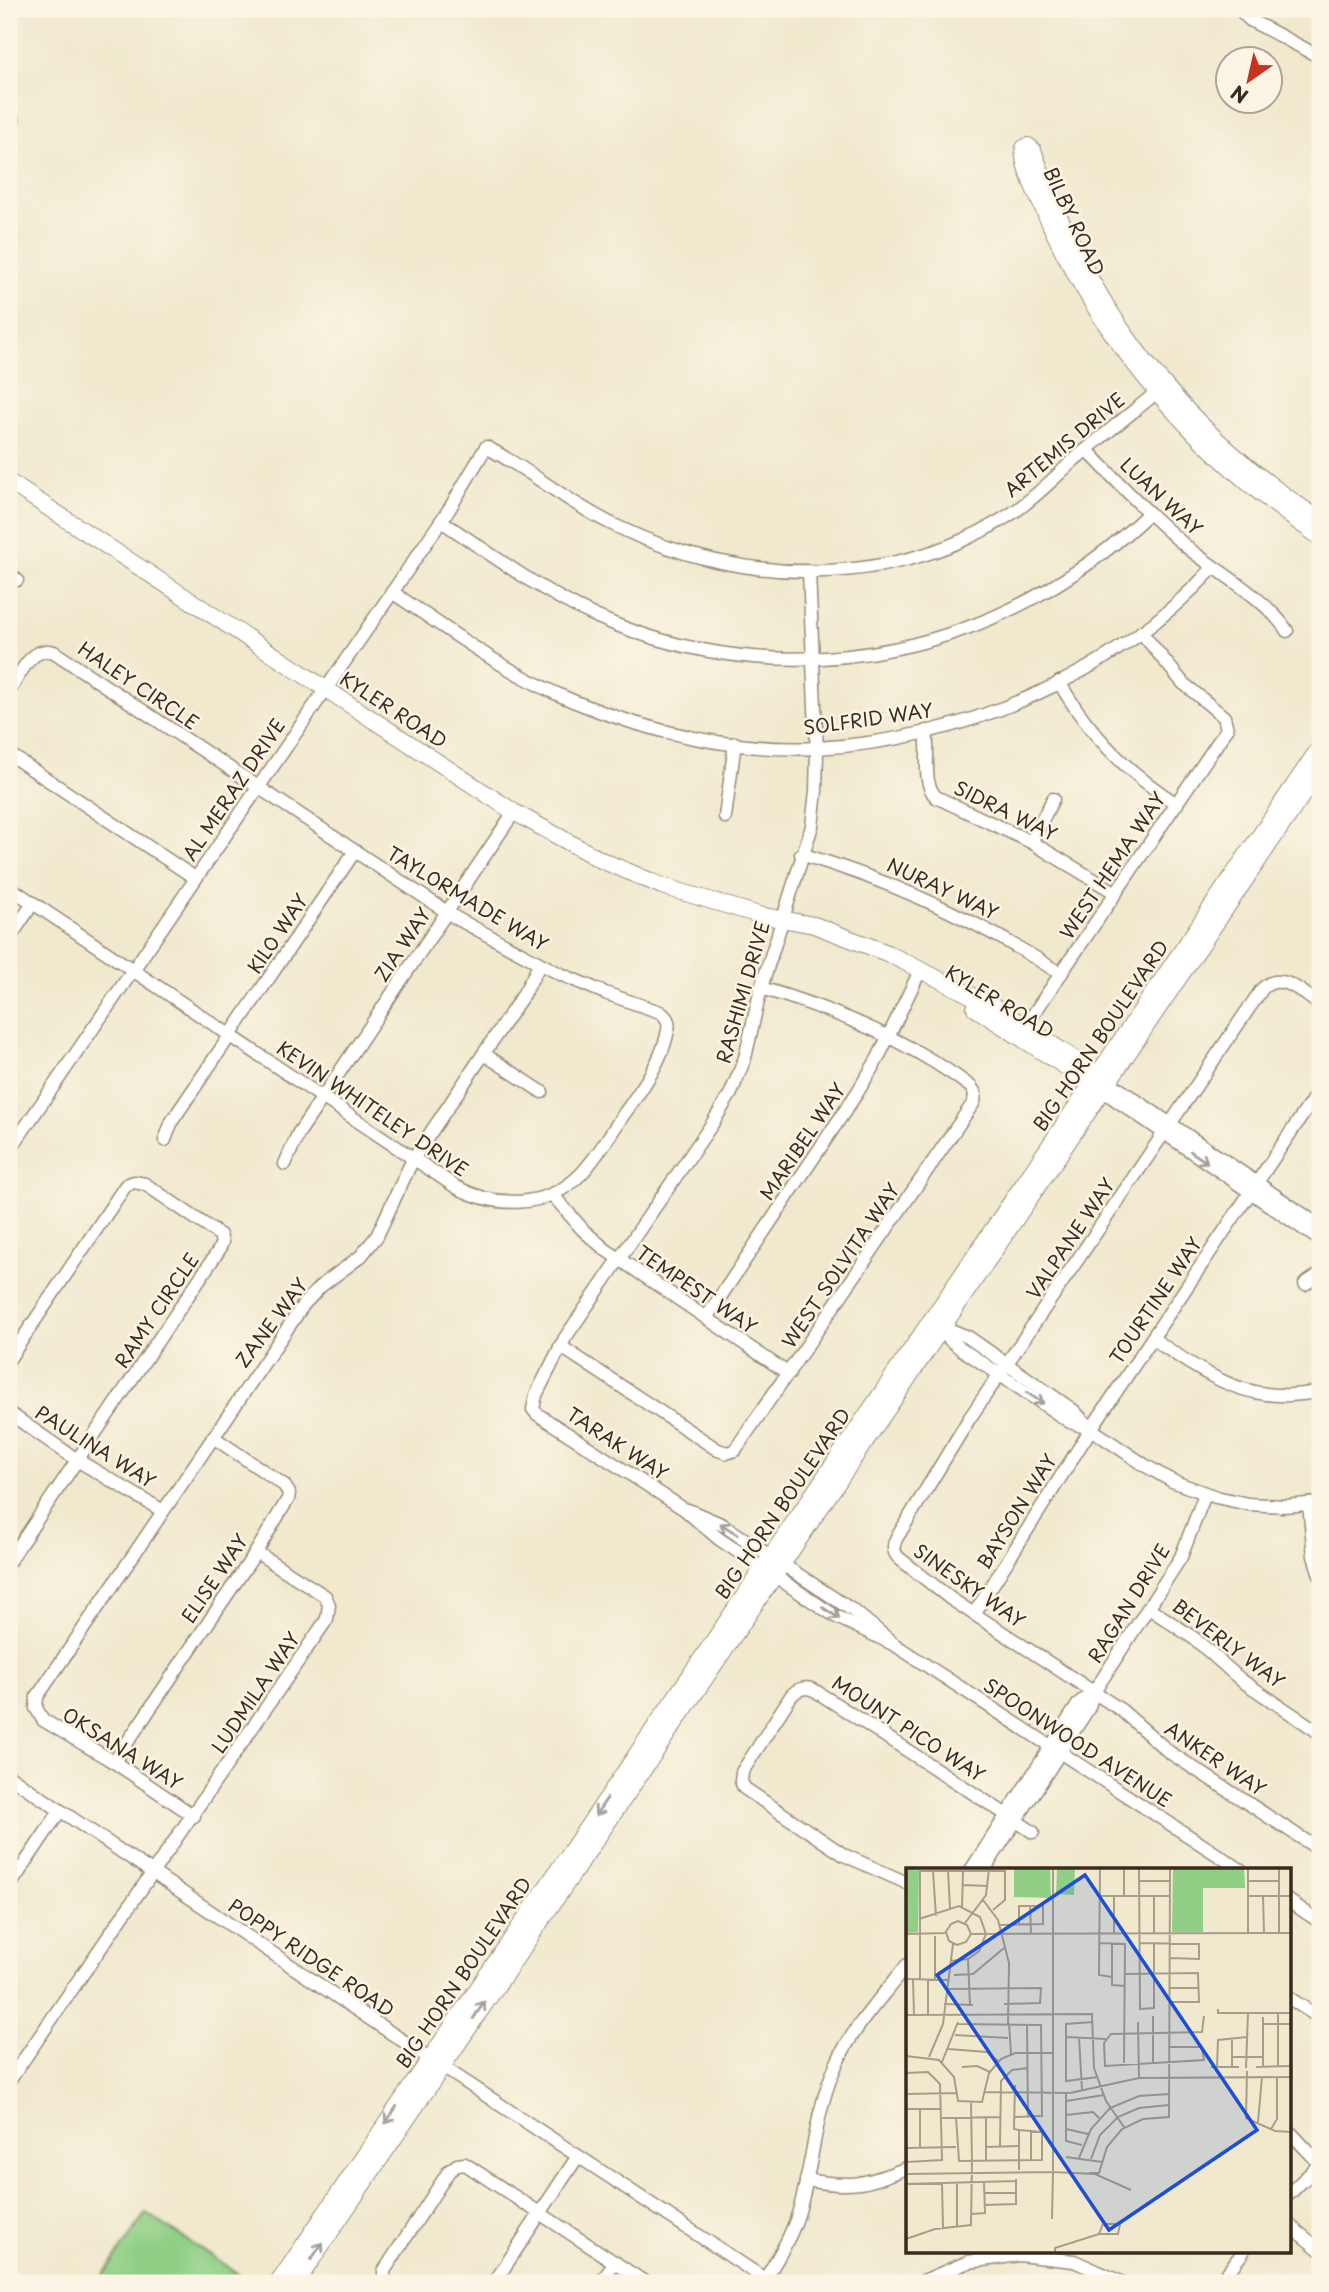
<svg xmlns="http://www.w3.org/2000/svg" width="1329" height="2292" font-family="'Playpen Sans',sans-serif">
	<rect width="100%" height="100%" fill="#fcf5e5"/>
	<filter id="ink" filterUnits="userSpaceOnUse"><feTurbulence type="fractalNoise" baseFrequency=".0143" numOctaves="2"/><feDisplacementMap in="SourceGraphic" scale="14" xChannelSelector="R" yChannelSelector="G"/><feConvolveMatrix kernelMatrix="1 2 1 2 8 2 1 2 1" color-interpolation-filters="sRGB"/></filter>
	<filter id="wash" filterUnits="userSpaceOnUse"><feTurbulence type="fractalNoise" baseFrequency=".00686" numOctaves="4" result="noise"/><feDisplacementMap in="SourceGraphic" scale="28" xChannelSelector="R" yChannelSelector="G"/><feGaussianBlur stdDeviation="1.57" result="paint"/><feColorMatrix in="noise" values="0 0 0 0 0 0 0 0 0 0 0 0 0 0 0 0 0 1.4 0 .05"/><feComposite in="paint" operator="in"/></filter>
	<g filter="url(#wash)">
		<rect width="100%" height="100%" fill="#f0e9ce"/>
		<path fill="#90cf85" stroke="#667c52" stroke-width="2" d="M146,2213L252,2283H98Z"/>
	</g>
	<g filter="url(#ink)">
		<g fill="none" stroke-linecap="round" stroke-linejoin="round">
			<g stroke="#968a76" stroke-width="15">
				<g id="street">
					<path d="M1239,9L1250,20L1320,57"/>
					<path d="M9,116L13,120L9,126"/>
					<path d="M1087,450C1119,484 1152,518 1188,548C1218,572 1267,599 1287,631"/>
					<path d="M441,521C497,558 551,599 614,624C800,698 1006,651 1149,513"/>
					<path d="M809,572L817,752L816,791L812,826L761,988L745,1058L731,1093L712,1124L565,1338L536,1395L533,1409L537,1414L684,1509L719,1539L835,1616L895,1645"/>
					<path d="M9,574L17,580"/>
					<path d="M392,592C450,631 508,674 573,701C648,732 735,752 817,748C963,740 1113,677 1213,568"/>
					<path d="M1059,682C1089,734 1127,773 1177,804"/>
					<path d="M9,691C20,675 31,645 54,652L456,918L558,973L605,993L660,1012C666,1016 670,1022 668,1030C663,1060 641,1090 624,1114C610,1134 597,1158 580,1175C546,1209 496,1208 456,1187L9,887"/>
					<path d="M926,731C930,753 921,782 936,797L1031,842L1116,893"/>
					<path d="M9,754L195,878"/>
					<path d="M725,817L735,743"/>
					<path d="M1031,842L1053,799"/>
					<path d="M801,854C894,882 980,921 1061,974"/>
					<path d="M9,939L33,903"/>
					<path d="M1320,1005C1303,993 1281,970 1262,989L969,1419L896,1539C892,1547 894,1554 900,1559L951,1599L1121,1710L1169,1752L1320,1850"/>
					<path d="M1026,1025L1227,729L1224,717L1183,683L1141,632"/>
					<path d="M484,1054L542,1092"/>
					<path d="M1109,1082L1320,1226"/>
					<path d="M1103,1091L1320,1240"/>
					<path d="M165,1140L172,1121L355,851"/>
					<path d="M9,1151L450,508L486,447C532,471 571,505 618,527C742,587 896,590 1014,512C1036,497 1054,478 1074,460C1101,437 1129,415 1156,393"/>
					<path d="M285,1164L298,1134L514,812"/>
					<path d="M552,1194L583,1230L606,1250L789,1374"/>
					<path d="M1305,1284L1320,1274"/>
					<path d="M706,1318L857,1093L878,1058L917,977"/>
					<path d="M943,1327L968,1337L1074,1411L1091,1429L1146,1466L1172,1481L1216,1497L1248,1504L1284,1506L1320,1503"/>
					<path d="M943,1327L950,1340L960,1348L1070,1422L1091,1429"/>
					<path d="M1152,1338C1207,1376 1251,1407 1320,1391"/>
					<path d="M560,1346L718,1450L727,1453L735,1450L974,1102L975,1093L971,1087C909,1040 835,1010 761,988"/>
					<path d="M9,1359L126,1185L134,1182L145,1184L220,1235L222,1242L219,1250L9,1561"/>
					<path d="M9,1413L77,1460L163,1511"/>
					<path d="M1309,1504L1314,1556L1320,1575"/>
					<path d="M688,1510L723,1525L855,1612L895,1645L1241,1870"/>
					<path d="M1149,1608L1195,1639L1241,1680L1320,1733"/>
					<path d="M974,1614L1091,1429L1320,1089"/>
					<path d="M114,1762L256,1552L288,1499L289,1493L284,1485L213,1437"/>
					<path d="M9,1776L391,2033L771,2283"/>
					<path d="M194,1816L114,1762L43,1720L36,1708L37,1697L304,1304L321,1286L361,1256L377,1236L413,1159L523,995L540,964"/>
					<path d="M971,1870L1079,1703L1094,1692"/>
					<path d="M984,1870L1088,1709L1094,1692L1181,1557L1205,1494"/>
					<path d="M907,1883L844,1855L744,1788L741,1781L742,1772L791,1696C797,1689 805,1686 814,1690L1033,1832"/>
					<path d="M9,1887L60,1811"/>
					<path d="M1289,1901L1320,1922"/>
					<path d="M1289,1998L1320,2018"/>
					<path d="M9,2081C114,1927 222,1774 327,1619L329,1605L325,1596L256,1552"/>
					<path d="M1289,2131L1320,2164"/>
					<path d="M806,2180C853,2188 863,2185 907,2168"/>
					<path d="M1289,2194L1320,2164"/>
					<path d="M1289,2225L1320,2250"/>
					<path d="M387,2283L384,2279V2271L449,2171L457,2165L465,2164L646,2283"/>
					<path d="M494,2283L578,2156"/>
					<path d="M601,2283L615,2262"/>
					<path d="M763,2283C777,2259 791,2238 799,2211C813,2164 815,2111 836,2065C852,2028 882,1997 907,1965"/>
					<path d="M919,2283L968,2262L1019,2255L1074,2261L1123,2283"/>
					<path d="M1220,2283L1243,2252"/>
				</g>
			</g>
			<g stroke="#968a76" stroke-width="18">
				<g id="secondary">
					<path d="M9,482L514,812L601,860L662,886L759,915L814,925L887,953L998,1009L1105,1079"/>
					<path d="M1320,520C1178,427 1088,310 1033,150L1028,146L1024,148C1020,160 1037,195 1043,208C1101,343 1198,455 1320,537"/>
					<path d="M975,1008L1100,1089"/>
					<path d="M278,2283L1320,747"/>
					<path d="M296,2283L1320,769"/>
				</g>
			</g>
			<use href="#street" stroke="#fff" stroke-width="12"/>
			<use href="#secondary" stroke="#fff" stroke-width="16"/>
		</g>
		<defs><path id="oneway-shaft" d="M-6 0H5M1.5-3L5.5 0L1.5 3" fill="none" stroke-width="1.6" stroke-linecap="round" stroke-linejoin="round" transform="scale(1.75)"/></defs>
		<g stroke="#a79f9a">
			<use href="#oneway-shaft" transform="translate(1199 1157) rotate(34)"/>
			<use href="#oneway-shaft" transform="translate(1035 1398) rotate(34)"/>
			<use href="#oneway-shaft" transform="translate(729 1529) rotate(-148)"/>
			<use href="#oneway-shaft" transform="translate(831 1613) rotate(33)"/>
			<use href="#oneway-shaft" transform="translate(601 1807) rotate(124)"/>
			<use href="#oneway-shaft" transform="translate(479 2010) rotate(-56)"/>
			<use href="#oneway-shaft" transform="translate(391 2115) rotate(124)"/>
			<use href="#oneway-shaft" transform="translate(317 2251) rotate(-56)"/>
		</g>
	</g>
	<g text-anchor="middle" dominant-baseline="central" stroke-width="5" stroke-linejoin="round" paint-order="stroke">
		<g font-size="19" fill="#3b2a1e" stroke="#fcf5e5">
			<text transform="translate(1075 221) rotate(65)">BILBY ROAD</text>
			<text transform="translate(1064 444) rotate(-40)">ARTEMIS DRIVE</text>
			<text transform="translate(1162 496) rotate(43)">LUAN WAY</text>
			<text transform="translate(139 685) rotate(34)">HALEY CIRCLE</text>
			<text transform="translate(394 709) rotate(33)">KYLER ROAD</text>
			<text transform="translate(868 718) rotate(-8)">SOLFRID WAY</text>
			<text transform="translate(233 789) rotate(-56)">AL MERAZ DRIVE</text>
			<text transform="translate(1006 810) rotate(26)">SIDRA WAY</text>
			<text transform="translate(1112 865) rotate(-56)">WEST HEMA WAY</text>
			<text transform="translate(943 888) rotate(25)">NURAY WAY</text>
			<text transform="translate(468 898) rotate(31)">TAYLORMADE WAY</text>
			<text transform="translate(277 933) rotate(-56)">KILO WAY</text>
			<text transform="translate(402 944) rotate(-56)">ZIA WAY</text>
			<text transform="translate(742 992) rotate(-74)">RASHIMI DRIVE</text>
			<text transform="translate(1000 1001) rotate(31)">KYLER ROAD</text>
			<text transform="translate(1100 1035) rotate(-56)">BIG HORN BOULEVARD</text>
			<text transform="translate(373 1108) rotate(34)">KEVIN WHITELEY DRIVE</text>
			<text transform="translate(802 1141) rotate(-56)">MARIBEL WAY</text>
			<text transform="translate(1070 1238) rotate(-56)">VALPANE WAY</text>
			<text transform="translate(840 1265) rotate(-56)">WEST SOLVITA WAY</text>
			<text transform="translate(697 1289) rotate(34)">TEMPEST WAY</text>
			<text transform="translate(1155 1300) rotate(-56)">TOURTINE WAY</text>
			<text transform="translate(156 1310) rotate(-56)">RAMY CIRCLE</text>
			<text transform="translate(271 1322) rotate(-53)">ZANE WAY</text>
			<text transform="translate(618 1443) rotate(33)">TARAK WAY</text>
			<text transform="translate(96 1446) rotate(32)">PAULINA WAY</text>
			<text transform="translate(782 1503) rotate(-56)">BIG HORN BOULEVARD</text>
			<text transform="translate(1016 1511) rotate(-58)">BAYSON WAY</text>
			<text transform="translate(214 1578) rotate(-56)">ELISE WAY</text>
			<text transform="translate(970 1585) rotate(35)">SINESKY WAY</text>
			<text transform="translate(1128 1603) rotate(-58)">RAGAN DRIVE</text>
			<text transform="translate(1229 1643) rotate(37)">BEVERLY WAY</text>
			<text transform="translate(255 1692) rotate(-56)">LUDMILA WAY</text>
			<text transform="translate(909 1728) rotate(33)">MOUNT PICO WAY</text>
			<text transform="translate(1078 1742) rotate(33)">SPOONWOOD AVENUE</text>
			<text transform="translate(123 1748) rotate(32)">OKSANA WAY</text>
			<text transform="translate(1216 1758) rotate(34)">ANKER WAY</text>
			<text transform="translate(312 1957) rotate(34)">POPPY RIDGE ROAD</text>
			<text transform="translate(463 1972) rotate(-56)">BIG HORN BOULEVARD</text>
		</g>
	</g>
	<g transform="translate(906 1868)">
		<rect width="385" height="385" fill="#f0e9ce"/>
		<path d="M0,1L13,2L12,64L0,65ZM108,1H144L145,30L108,29ZM151,1H169L168,27L150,26ZM267,1H338L339,20H297V64H266Z" fill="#90cf85"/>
		<path fill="none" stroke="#a89d88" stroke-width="2" d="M194,1L193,107L206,109M218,1V28M233,1L234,141L248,140V75M373,1V65M27,3L30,48M42,3L44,40M233,13H264M342,13H373M57,17L82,18M194,28H264M248,28V65M341,28H385M357,28L358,65M77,32L92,52L103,95L102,156M124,37L125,66M56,39L57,3M13,51L53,38L74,49L80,66L73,83L62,91L44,93M59,55L80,27L83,1M93,57L137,56V38H113V57M208,65V28M342,65V1M0,66L39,65L45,56L52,53L61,57L65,66L60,74L51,77L43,73L40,64M65,66L385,65M29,68V111M193,75L219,76L218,195M206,75V117L219,118M233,75L293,76V91L264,90M62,91L64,137M219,106L292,105L293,134H263M48,107L67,106L98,80M0,111L43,112M7,111L8,147M14,111V3H99V32L87,42M22,111V147M263,120H293M42,121L135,120L134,135L98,136M38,136L67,137M312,141V145H385M0,147L186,146L188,200L200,233L218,259M247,148V194M187,154L160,156V213L192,209M232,154L233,210M103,155L105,186M52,156L135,157L136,248L108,249M121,156L122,249M357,156H385M49,167L102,170M160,169L200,171M173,169L176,222M263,179H296L298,192L199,198L198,175L205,166L296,164L298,148M42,181L81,184L92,193M0,188L33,192L48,209L52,233L76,234L83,205L95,191L109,185H146M23,189L37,156L47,76M326,189H357M36,194L52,154M372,198V145M56,199L71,198L84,204M305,199H333M311,199L312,172L341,169M326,199V170M350,199L385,198M357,199V149M340,200L342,145M341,203L340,250L369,263L385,264M0,205L22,204L34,216L36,292L1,294L0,268M109,217L108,261L113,262M79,224L164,225L233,210L385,209M160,225V273L176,277M0,226L51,225M160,233L198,227M65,234L66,294M0,241H35M14,241V280M160,247L187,244L193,250M50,249L53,293L136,292V264L113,262M80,249V293M36,250L94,249M352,254L356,209M160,261L182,266M365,261L371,251V209M125,262V293M94,278L95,213L106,202L122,200M80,279L113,278M0,280L50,279M160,289L196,294M173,290L185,261L204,240L233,228L263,226M185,291L194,267L212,249L233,240L263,237M113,302V262M183,305H193L201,279L216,261L237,251L263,249L264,1M0,306L147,304V1M36,315L37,360M51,315V358M0,316L110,313M78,325H110M79,337L110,336V311M66,346L79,345L78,314M146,351L147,304L189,306L225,322M0,371L29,361L65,357L66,292M149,384V380L193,366H212L214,356H197L193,366"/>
		<path fill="#1d4ed8" fill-opacity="0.15" stroke="#1d4ed8" stroke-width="3.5" d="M179,7L351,262L203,362L31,107Z"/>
		<rect width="385" height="385" fill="none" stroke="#3b2a1e" stroke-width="3.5"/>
	</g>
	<rect width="1329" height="2292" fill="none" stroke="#fcf5e5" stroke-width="35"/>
	<g transform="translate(1249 80) rotate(214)"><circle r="33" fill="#fcf5e5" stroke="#afa495" stroke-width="2"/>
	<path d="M0-5L12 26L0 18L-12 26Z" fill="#c8321e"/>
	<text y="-10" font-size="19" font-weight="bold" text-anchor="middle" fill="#3b2a1e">N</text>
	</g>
</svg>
